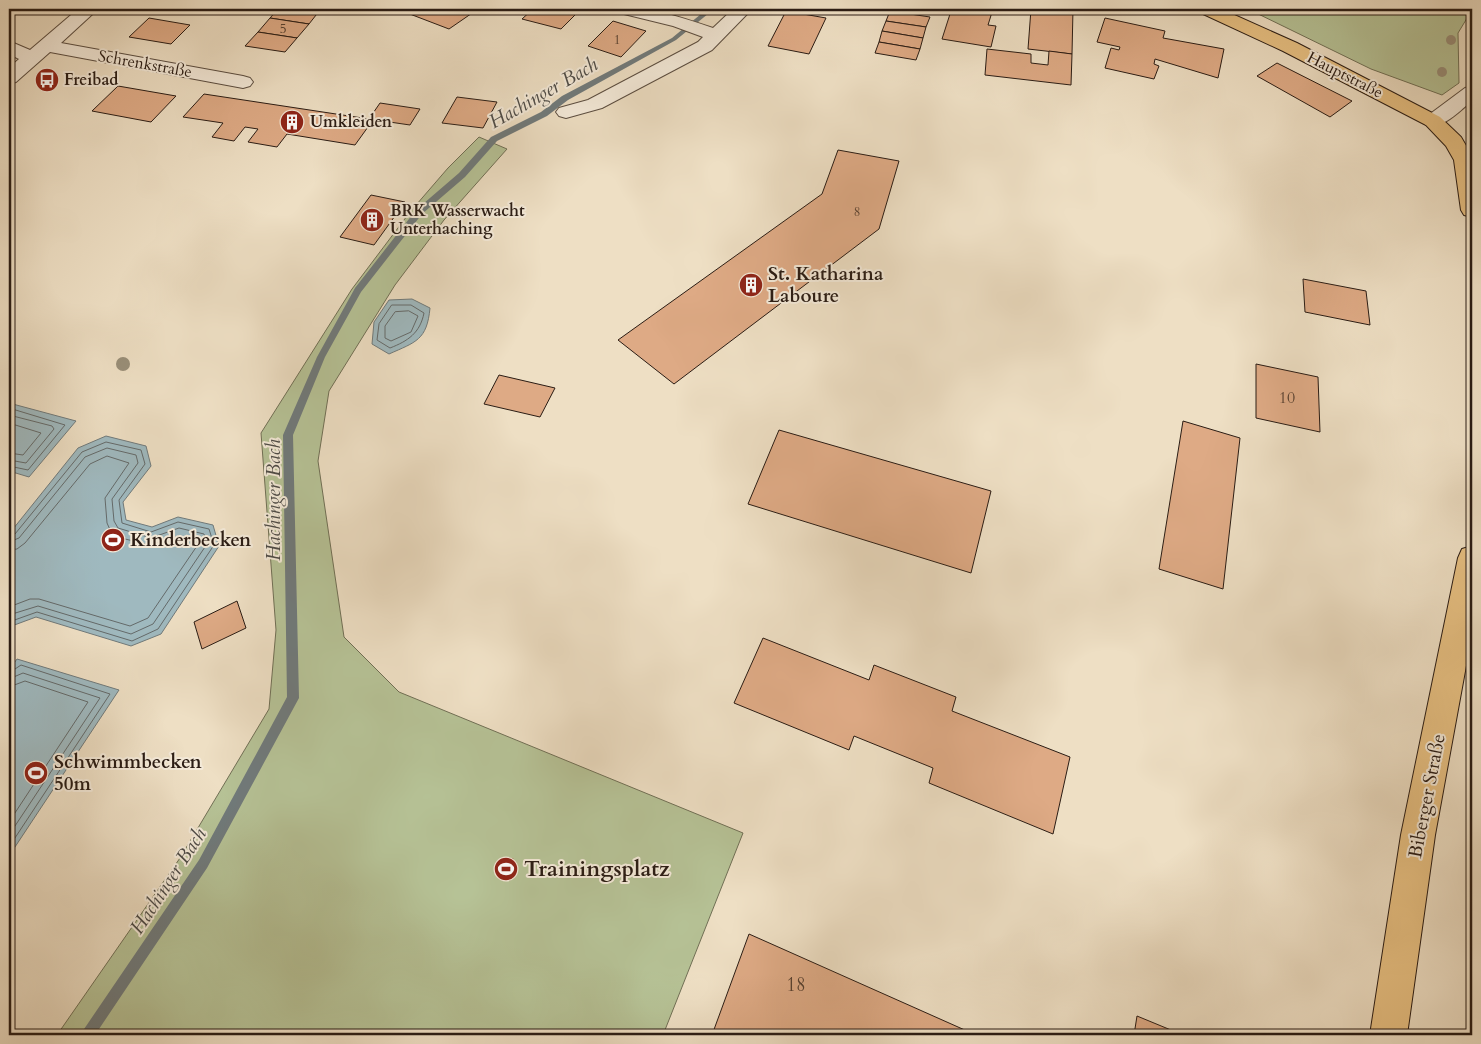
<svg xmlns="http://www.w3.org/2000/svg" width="1481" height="1044" font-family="Cardo,serif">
	<rect width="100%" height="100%" fill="#eedfc4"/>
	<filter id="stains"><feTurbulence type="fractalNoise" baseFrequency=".004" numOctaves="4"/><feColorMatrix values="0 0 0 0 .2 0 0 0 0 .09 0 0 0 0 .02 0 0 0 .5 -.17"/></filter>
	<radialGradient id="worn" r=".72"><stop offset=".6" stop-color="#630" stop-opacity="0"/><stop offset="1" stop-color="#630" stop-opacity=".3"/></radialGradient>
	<g fill="#b6c296" stroke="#706f55">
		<path d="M1248,9L1472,10L1458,33L1459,83L1442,95L1371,69Z"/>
		<path d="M479,137L507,149L444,220L395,285L329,391L318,461L344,637L399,692L743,833L663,1035H57L180,858L269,709L276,630L261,433L352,289L410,212L448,168Z"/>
	</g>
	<g fill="#9fb9bf" stroke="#707a7b">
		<path d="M412,299L430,308C427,340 416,342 389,354L372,344L374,322L389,300Z"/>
		<path d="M9,403L76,421L29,477L9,471Z"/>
		<path d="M106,436L146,446L151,466L123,502L126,520L152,527L178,517L213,525L219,546L161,634L131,646L36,617L9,627V534L78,448Z"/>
		<path d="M17,659L119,690L9,856V670Z"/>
	</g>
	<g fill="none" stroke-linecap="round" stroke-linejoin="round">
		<g stroke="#646a6a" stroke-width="1">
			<path d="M392,305H411L424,313C420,333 408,341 390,348L377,340L379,324Z"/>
			<path d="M409,311L418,316L411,332L391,341L385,338V326L395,312Z"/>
			<path d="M9,408L65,425L28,470L9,466"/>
			<path d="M9,415L52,426L54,429L26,463L9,460"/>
			<path d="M9,423L41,433L23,455L9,453"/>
			<path d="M9,536L15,534L82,452L106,442L141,450L145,464L119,500L122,523L151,532L178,522L209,529L214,545L158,629L132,641L37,612L9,622"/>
			<path d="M9,542L19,538L85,457L107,448L136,455L138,463L112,499L114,521L118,528L151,538L179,528L204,534L207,544L153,624L131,634L38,606L9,615"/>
			<path d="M9,550L17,549L25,543L90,464L107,456L129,463L105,498L107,523L111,532L121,538L150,545L179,536L199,543L148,618L130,626L39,599H30L9,607"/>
			<path d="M9,673L21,665L110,694L9,847"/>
			<path d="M9,679L23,673L100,698L9,835"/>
			<path d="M9,687L25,681L88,702L9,822"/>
		</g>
		<path fill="#707a7b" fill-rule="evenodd" d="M707,9H714L676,40L568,100L547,116L497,141L465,177L422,214L361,292L325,357L293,435L299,698L207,868L95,1035H80L199,860L287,697L283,435L317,357L355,288L416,210L459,173L491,137L541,112L562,96L672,38Z"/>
	</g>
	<g fill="#deaa85" stroke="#2a1c14">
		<path d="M278,9H311L320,10L309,24L270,18Z"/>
		<path d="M405,9H478L449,29L402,11Z"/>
		<path d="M533,9H561L577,13L561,29L522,19Z"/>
		<path d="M939,9H993L988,25L996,26L991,47L942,39L950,14L938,12Z"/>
		<path d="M1031,9H1073L1072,54L1028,49Z"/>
		<path d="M786,11L826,18L809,54L768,46Z"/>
		<path d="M890,11L930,17L926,27L886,21Z"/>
		<path d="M149,18L190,25L171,44L129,37Z"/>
		<path d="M270,18L309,24L297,38L258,32Z"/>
		<path d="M1105,18L1165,31L1163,38L1224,49L1218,78L1155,59L1154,64L1159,66L1154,79L1105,68L1111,48L1119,50L1120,47L1097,42Z"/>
		<path d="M613,21L646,31L621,57L588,46Z"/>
		<path d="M886,21L926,27L923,38L882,31Z"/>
		<path d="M882,31L923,38L920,49L879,42Z"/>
		<path d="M258,32L297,38L285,52L245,46Z"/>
		<path d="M879,42L920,49L916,60L875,53Z"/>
		<path d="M987,49L1031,54V63L1048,65L1049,51L1072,54L1071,85L985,75Z"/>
		<path d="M1277,63L1352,101L1330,117L1257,76Z"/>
		<path d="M118,86L176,96L151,122L92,111Z"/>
		<path d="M204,94L369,119L373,120L355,145L287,134L277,147L248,142L258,129L245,127L234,141L212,137L223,123L183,117Z"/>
		<path d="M457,97L497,102L483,128L442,123Z"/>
		<path d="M380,103L420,109L410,125L369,119Z"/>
		<path d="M838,150L899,161L879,229L674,384L618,340L822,194Z"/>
		<path d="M371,195L405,202L374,245L340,237Z"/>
		<path d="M1303,279L1366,291L1370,325L1305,312Z"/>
		<path d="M1256,364L1318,377L1320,432L1256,418Z"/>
		<path d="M499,375L555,388L540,417L484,404Z"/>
		<path d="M1183,421L1240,438L1223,589L1159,569Z"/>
		<path d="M779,430L991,491L971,573L748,504Z"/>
		<path d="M237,601L246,628L202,649L194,622Z"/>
		<path d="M763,638L869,680L874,665L956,697L952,711L1070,757L1053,834L929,783L933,768L854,736L849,750L734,703Z"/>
		<path d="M749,934L976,1035H712Z"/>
		<path d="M1137,1016L1183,1035H1134Z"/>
	</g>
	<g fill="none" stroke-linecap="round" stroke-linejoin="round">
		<g stroke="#5b4d40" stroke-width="2">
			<g id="minor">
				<path d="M78,9H98L61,43L243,76L250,78L253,82L250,86L243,88L50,52L16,82L9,84V68L19,59L9,54V41L30,50Z"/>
				<path d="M617,9C651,7 681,17 713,28L733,9H752L712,50L602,108L566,118L559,116L556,112L559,108L588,100L698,42L703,37L673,26L620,13Z"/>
				<path d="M1472,86V101C1459,111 1443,130 1426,125L1423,121L1426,117L1465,88Z"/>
			</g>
		</g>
		<g stroke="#2a1c14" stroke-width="2">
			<g id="major">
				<path d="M1198,9H1221L1297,43L1440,117L1461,137L1472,156V217L1464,215L1461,210L1454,160L1446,146L1426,125L1283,51L1201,13Z"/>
				<path d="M1472,546V633L1435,835L1407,1035H1370L1401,835L1458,558L1462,549Z"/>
			</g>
		</g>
		<use href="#minor" fill="#f4ead9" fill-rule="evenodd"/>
		<use href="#major" fill="#e7c082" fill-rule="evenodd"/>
	</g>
	<g fill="#998f79">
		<circle cx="1451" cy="40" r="5"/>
		<circle cx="1442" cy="72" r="5"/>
		<circle cx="123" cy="364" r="7"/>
	</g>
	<defs>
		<g id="bus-disc" transform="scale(1.25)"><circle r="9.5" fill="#8f2418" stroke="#f4ead9"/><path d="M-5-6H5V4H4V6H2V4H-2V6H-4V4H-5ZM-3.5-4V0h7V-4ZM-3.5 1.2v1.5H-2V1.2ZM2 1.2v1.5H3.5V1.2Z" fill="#fff"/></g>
		<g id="building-disc" transform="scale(1.25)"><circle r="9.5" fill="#8f2418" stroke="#f4ead9"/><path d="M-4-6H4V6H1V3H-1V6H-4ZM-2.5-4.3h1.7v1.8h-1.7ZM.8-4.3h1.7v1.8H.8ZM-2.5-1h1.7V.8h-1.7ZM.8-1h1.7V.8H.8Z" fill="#fff"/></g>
		<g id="stadium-disc" transform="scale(1.25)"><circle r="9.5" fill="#8f2418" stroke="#f4ead9"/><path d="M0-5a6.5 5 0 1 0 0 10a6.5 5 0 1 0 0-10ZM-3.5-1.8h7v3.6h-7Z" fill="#fff"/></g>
	</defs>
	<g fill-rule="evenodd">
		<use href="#bus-disc" x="47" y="80"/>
		<use href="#building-disc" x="292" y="122"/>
		<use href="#building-disc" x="372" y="220"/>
		<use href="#building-disc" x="751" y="285"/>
		<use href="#stadium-disc" x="113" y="540"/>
		<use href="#stadium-disc" x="36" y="773"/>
		<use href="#stadium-disc" x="506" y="869"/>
	</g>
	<g text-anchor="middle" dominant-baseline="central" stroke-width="4" stroke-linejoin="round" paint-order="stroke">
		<g font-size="14" fill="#574030">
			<text x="283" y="28">5</text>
			<text x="617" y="39">1</text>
			<text x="857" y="211">8</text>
		</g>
		<g font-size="16" fill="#2a1c14" stroke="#f4ead9">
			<text transform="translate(145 64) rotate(10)">Schrenkstraße</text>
			<text transform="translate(1345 75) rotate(27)">Hauptstraße</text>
		</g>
		<g font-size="16" font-weight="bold" fill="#2a1c14" stroke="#f4ead9" text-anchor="start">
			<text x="64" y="80">Freibad</text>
			<text x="310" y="122">Umkleiden</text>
			<text x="390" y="211">BRK Wasserwacht<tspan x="390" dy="18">Unterhaching</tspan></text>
		</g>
		<g font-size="16" fill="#574030">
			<text x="1287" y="398">10</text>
		</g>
		<g font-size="19" font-weight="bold" fill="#2a1c14" stroke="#f4ead9" text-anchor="start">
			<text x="768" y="274">St. Katharina<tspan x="768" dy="22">Laboure</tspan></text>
			<text x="130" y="540">Kinderbecken</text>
			<text x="54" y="762">Schwimmbecken<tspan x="54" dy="22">50m</tspan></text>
		</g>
		<g font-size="19" fill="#2a1c14" stroke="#f4ead9">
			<text transform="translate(1427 796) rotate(-79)">Biberger Straße</text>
		</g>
		<g font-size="19" fill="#574030">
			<text x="796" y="985">18</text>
		</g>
		<g font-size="20" font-style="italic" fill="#4d4b47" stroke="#f4ead9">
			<text transform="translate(543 93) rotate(-30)">Hachinger Bach</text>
			<text transform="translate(273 500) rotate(-90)">Hachinger Bach</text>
			<text transform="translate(168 881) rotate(-57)">Hachinger Bach</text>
		</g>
		<g font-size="22" font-weight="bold" fill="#2a1c14" stroke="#f4ead9" text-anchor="start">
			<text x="524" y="869">Trainingsplatz</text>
		</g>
	</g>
	<rect width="1481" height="1044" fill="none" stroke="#eedfc4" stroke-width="30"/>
	<rect x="10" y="10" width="1461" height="1024" fill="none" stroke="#2a1c14" stroke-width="2.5"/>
	<rect x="15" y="15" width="1451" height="1014" fill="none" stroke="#2a1c14"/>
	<rect width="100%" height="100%" filter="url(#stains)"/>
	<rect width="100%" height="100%" fill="url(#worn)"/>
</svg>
